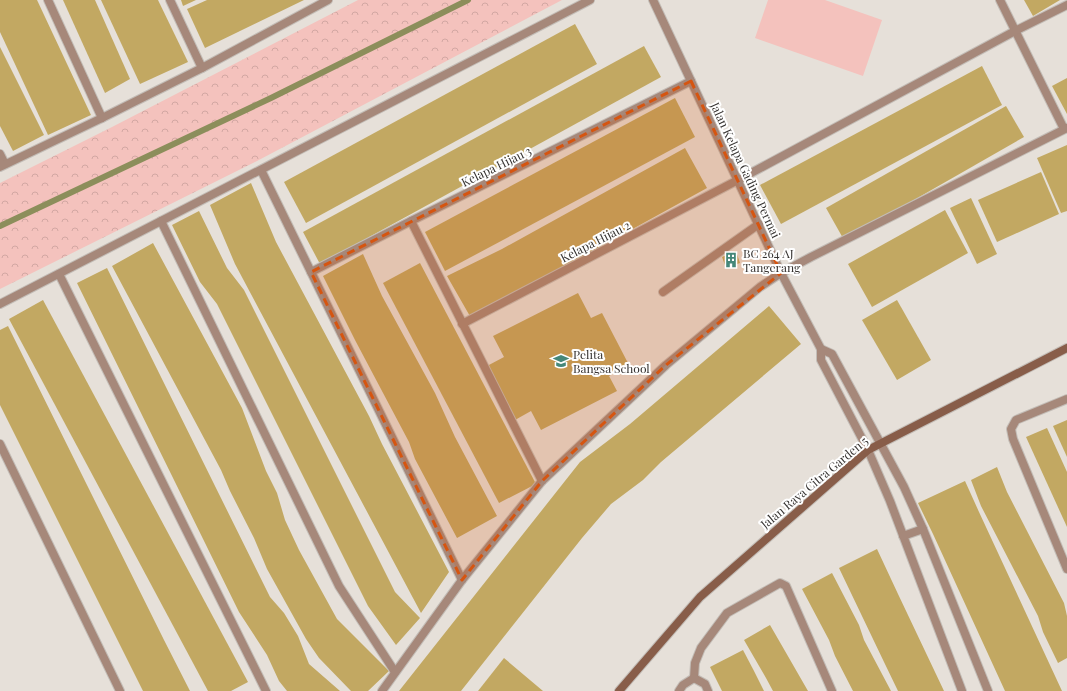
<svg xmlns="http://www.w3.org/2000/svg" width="1067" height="691" font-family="'Playfair Display',serif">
	<defs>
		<pattern id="forest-crowns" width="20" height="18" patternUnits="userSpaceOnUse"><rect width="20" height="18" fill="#f4c2bd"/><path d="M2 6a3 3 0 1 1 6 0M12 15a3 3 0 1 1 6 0" fill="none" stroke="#d2a7a3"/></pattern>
	</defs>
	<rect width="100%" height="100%" fill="#e6e0d9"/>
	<path fill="#f4c2bd" d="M768,0H825L882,20L863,76L755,38Z"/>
	<path fill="url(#forest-crowns)" d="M358,0H562L257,161L0,289V183L112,127Z"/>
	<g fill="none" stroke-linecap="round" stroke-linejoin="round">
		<path stroke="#8c8e5b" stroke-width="6" d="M0,226L271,98L468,0"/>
	</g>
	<g fill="#c2a862">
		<path d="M0,0H37L91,115L48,135L0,32Z"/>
		<path d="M63,0H95L130,79L105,93Z"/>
		<path d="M101,0H158L188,62L140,84Z"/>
		<path d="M181,0H196L183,6Z"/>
		<path d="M207,0H304L205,48L187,9Z"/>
		<path d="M1024,0H1060L1033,16Z"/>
		<path d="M575,24L597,64L306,223L284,182Z"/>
		<path d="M644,46L661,77L320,264L303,232Z"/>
		<path d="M0,47L44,135L13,151L0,126Z"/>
		<path d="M982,66L1002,105L781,224L760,185Z"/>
		<path d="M1067,78V114L1052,86Z"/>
		<path d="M675,98L695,137L445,271L425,232Z"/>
		<path d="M1006,106L1024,137L844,240L826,208Z"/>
		<path d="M1067,145V211L1061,213L1037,158Z"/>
		<path d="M685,148L707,188L471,318L447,276L502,249Z"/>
		<path d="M1041,172L1059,214L997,242L978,200Z"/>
		<path d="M251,183L276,242L369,416L382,444L449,572L421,613L235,264L210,205Z"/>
		<path d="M971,198L997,254L977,264L950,208Z"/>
		<path d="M945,210L968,253L872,307L848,264Z"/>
		<path d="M199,211L227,268L244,290L395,592L420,618L396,645L368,606L217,304L200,282L172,225Z"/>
		<path d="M153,243L242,408L266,471L277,493L285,520L299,550L337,619L389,671L368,691H351L319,658L306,639L267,569L254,538L230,491L221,470L112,266Z"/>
		<path d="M736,251L740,263L726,268L722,257Z"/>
		<path d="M363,254L382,296L435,393L455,437L497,516L457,538L415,459L409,442L355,340L323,276Z"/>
		<path d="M420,263L536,484L499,503L383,283Z"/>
		<path d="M107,268L270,597L284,613L298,636L309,664L340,691H287L279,681L267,655L239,612L77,283Z"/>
		<path d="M578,293L591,318L602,313L629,365L609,376L617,391L541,430L531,411L515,420L487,366L504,357L493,336Z"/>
		<path d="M43,300L248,682L231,691H208L9,319Z"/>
		<path d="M897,300L931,360L897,380L862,320Z"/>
		<path d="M769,306L801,344L661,462L643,480L611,504L582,538L461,691H399L580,462L630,424Z"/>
		<path d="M8,326L164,640L190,691H143L0,405V330Z"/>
		<path d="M1067,420V457L1053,426Z"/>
		<path d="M1047,428L1067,472V527L1026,437Z"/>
		<path d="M997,467L1007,492L1064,603L1067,616V658L1058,663L1043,632L1038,616L981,506L971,480Z"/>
		<path d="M965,481L979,512L1062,691H1005L933,534L918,503Z"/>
		<path d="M877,549L898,594L944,691H898L884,662L839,568Z"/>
		<path d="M832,573L859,625L864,640L891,691H853L835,656L829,640L802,589Z"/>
		<path d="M770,625L785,651L808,691H773L766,678L744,640Z"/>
		<path d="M743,650L754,671L764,691H722L710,667Z"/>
		<path d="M504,658L543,691H478Z"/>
	</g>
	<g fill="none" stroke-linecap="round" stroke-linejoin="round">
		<g stroke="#c3bdb7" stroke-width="10">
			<path id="lane" d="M663,292L759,224"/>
		</g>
		<g stroke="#c3bdb7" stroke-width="10">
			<g id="street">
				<path d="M48,0L102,118"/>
				<path d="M170,0L202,68"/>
				<path d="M653,0L781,273L821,349V360L868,450L890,501L962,691"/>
				<path d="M1000,0L1064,129"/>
				<path d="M0,154L5,164"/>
				<path d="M0,167L102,118L202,68L328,0"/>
				<path d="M261,170L462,580"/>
				<path d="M161,221L339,586L395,672"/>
				<path d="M411,221L542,481"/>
				<path d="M311,272L411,221L691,81"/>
				<path d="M59,274L266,691"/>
				<path d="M0,304L590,0"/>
				<path d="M462,324L738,180L1015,31L1067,5"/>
				<path d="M821,349L832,354L904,487L923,529L988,691"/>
				<path d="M1067,399L1016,420L1011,429L1013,439L1067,569"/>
				<path d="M0,444L120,691"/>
				<path d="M903,536L923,529"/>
				<path d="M694,678L695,663L701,648L727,613L780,583L786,586L832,691"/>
				<path d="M694,678L705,684L708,691"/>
				<path d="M382,691L462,580L542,481L666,365L760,287L781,273L811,257L1067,128"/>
				<path d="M679,691L683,685L694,678"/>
			</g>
		</g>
		<g stroke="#c3bdb7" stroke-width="10">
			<path id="secondary" d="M619,691L700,597L868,450L1067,348"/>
		</g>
		<use href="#lane" stroke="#a6887a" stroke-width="8"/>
		<use href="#street" stroke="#a6887a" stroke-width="8"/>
		<use href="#secondary" stroke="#885d49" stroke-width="8"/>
	</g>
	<path fill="#d65510" fill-opacity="0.2" stroke="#d65510" stroke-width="3" stroke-dasharray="8 5" stroke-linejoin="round" d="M691,81L781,273L666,365L542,481L462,580L311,272Z"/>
	<defs>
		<g id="building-bare" transform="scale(1.2)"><path d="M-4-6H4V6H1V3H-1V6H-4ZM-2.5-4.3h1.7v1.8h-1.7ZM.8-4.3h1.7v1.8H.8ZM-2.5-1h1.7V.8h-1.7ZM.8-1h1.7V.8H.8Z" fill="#458779" stroke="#fff" stroke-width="2.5" paint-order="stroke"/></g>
		<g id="school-bare" transform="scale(1.2)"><path d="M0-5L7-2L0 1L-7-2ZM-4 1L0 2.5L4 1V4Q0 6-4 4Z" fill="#458779" stroke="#fff" stroke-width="2.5" paint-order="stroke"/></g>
	</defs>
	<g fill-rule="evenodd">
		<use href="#building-bare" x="731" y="260"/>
		<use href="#school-bare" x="561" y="361"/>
	</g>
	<g text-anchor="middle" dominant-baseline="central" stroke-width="4" stroke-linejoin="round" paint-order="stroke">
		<g font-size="12" fill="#353230" stroke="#fff">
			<text transform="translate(496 166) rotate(-26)">Kelapa Hijau 3</text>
			<text transform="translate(746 170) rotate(65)">Jalan Kelapa Gading Permai</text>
			<text transform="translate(595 241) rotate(-27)">Kelapa Hijau 2</text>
			<text transform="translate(814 482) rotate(-40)">Jalan Raya Citra Garden 5</text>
		</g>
		<g font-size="12" fill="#353230" stroke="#fff" text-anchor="start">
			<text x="743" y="253">BC 264 AJ<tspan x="743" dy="14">Tangerang</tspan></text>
			<text x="573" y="354">Pelita<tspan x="573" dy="14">Bangsa School</tspan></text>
		</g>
	</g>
</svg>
